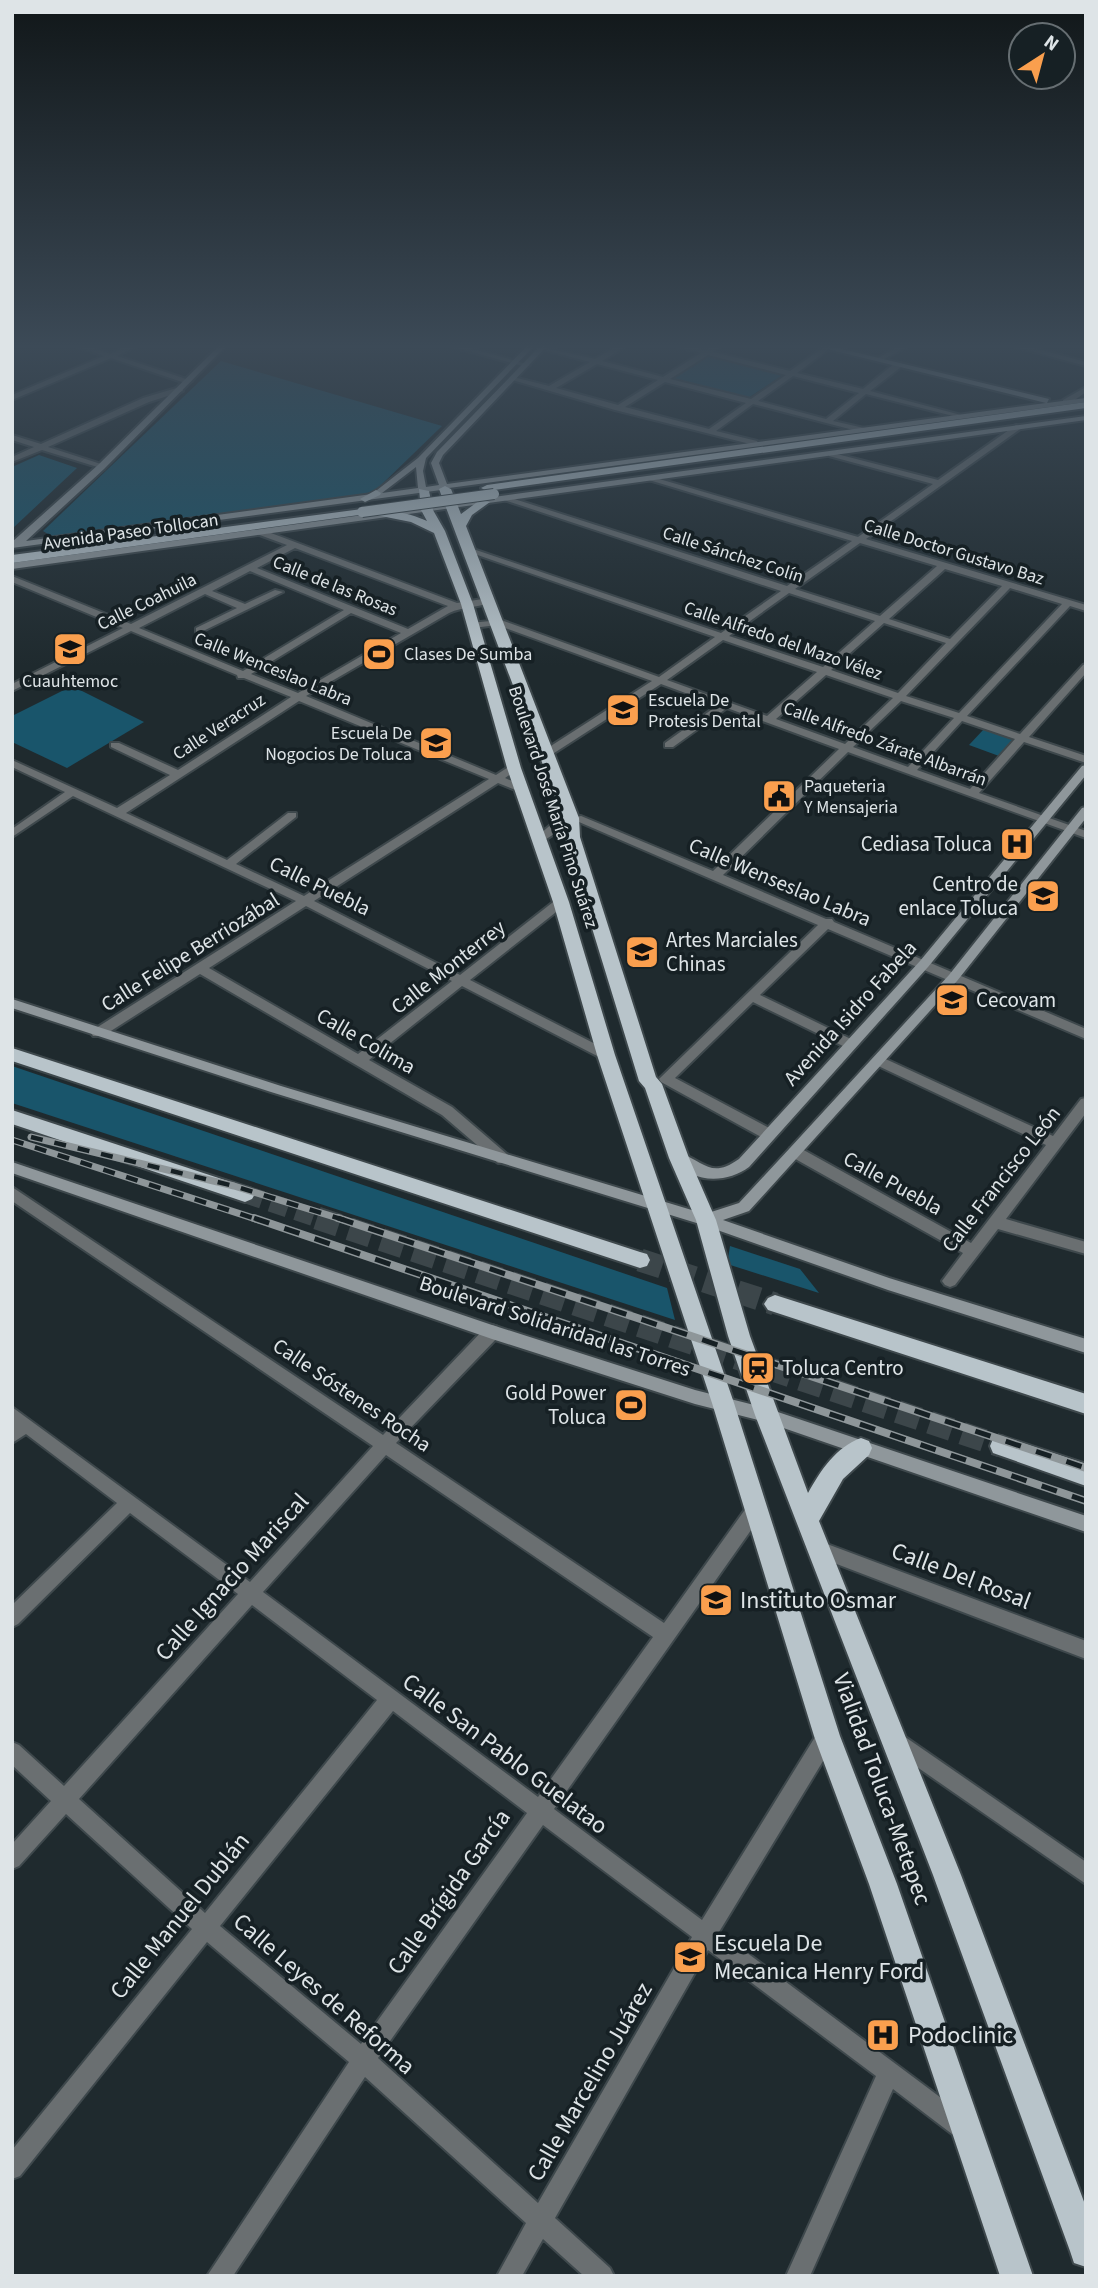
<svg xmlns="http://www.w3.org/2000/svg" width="1098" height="2288" font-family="'Source Sans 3',sans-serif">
	<rect width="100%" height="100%" fill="#1f2a2e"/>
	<g fill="#19556b">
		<path d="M709,356L783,375L748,398L672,379Z"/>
		<path d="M221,361L442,426L379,487L368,494L53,537L43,531Z"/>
		<path d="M39,455L77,468L12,529V467Z"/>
		<path d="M72,686L144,722L67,768L12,742V716Z"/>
		<path d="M984,729L1016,739L999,756L969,745Z"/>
		<path d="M12,1066L667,1288L675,1320L12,1103Z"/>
		<path d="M730,1246L800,1269L819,1293L727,1264Z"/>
	</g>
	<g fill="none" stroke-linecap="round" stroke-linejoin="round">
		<path stroke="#3c464a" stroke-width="18" stroke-dasharray="18 9" stroke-linecap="butt" d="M245,1194L322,1220"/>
		<g stroke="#3c464a" stroke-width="23" stroke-dasharray="23 11" stroke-linecap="butt">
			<path d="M317,1218L1001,1446"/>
			<path d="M640,1260L775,1304"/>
		</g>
		<g stroke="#3e484c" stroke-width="4">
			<g id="minor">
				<path d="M73,345H85L110,354L129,345H139L117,356L192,381L185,383L111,358L12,400V395L104,356Z"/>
				<path d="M446,345H459L530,365L526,367Z"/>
				<path d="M619,345H628L602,361L663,377L701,353L673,345H686L706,350L713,345H722L713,352L790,371L827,345H834L797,373L863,389L895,363H901V367L870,391L961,415L957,417L866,394L833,421L864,428V432H861L753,404L716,431L757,441L758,443L754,445L615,410L509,379L513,377L549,386L590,362L541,349V347L595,359ZM708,355L786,375L751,399L670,379ZM597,364L658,380L618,405L556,388ZM793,376L859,393L826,419L758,401ZM665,382L746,403L709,429L625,407Z"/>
				<path d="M901,345H910L884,359L878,358Z"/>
				<path d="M1009,345H1022L1086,362V366Z"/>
				<path d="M180,387H183V391L149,402L48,447L104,465V469L42,450L12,462V457L34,447L12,440V435L41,444L143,398Z"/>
				<path d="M1086,387V392L1069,404H1063V400Z"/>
				<path d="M1016,425L1023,427L866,539L1086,605V611L1070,606L967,716L1020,734L1083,665L1086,664V673L1029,737L1086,756V763L1024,742L979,793L1086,831V838L848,752L723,875L826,919H832L834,922L1086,1029V1039L828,929L760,995L855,1041L857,1044L855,1047H845L753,1002L675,1078L773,1130L775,1134L768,1139L763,1138L661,1082L659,1079L818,925L579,822C560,824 549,843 535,842L533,840L554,822L581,816L713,871L839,749L727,708L673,747H665V743L718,705L661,684L551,755H543V751L652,681L497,625L473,628L470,627V623L501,620L659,677L715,637L466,551L473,549L721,633L781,591L501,499L508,497L787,586L852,541L649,480V476L858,537L933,484L829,456V452L938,480ZM860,543L937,566L880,616L795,589ZM945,569L1002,586L950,639L889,619ZM1010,588L1062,604L959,713L906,696ZM789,593L875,621L823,667L729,636ZM884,623L946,643L898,693L831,670ZM723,640L817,672L767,716L667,680ZM826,675L893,698L845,744L776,719ZM901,701L954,718L908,767L853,747ZM962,721L1015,739L970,789L917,770Z"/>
				<path d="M257,530H263L457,603L489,598L494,601C481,608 463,606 449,613L306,696L496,775L510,766H518L519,768L505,778L526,787V791H518L498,783L314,901L460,975L557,899H565V905L470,980L611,1052L613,1055L611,1058H601L462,986L369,1060L452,1107L508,1155L510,1159L508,1163H498L442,1115L200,974L103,1036H93L91,1033L93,1030L296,901L73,796L12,837V829L65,792L12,767V760L117,808L170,775L111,747V743H119L178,770L291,697L244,678H238L237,675L131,631L12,691V684L123,628L12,582V576L131,624L287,545L257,534ZM295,548L448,606L408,629L257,568ZM250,571L344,610L243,671L139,628L205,594L237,608L196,628V632L199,633L283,592L275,590L245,604L212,591ZM351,613L401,633L298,693L251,674ZM299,701L489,779L304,896L236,864L296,817V813H288L227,860L126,813ZM306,906L452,981L358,1054L209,968Z"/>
				<path d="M879,1056L1053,1136L1081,1099L1086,1098V1113L1006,1219L1086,1242V1254L998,1229L955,1285L950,1287L945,1285L942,1281L963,1253L790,1156L788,1152L790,1148H800L971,1243L1046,1145L874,1064L872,1061Z"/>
				<path d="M12,1187L383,1435L486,1327L492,1325L498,1327L500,1332L498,1337L396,1443L664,1623L749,1504L755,1502L761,1504L764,1510L761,1516L554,1809L702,1920L820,1729L827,1726L834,1729L837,1736L834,1743L719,1932L968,2118L971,2126L968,2134L960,2137L952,2134L893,2089L810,2276H786L876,2076L708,1950L555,2218L610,2268L614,2276H584L543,2239L522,2276H497L526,2223L365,2077L233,2276H207L349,2062L207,1942L20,2176L12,2179V2150L192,1929L66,1814L19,1866L12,1869V1844L51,1801L12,1765V1742L19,1745L64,1786L238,1594L130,1513L18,1624L12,1627V1605L117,1503L26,1434L12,1443V1407L250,1582L373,1446L12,1201ZM386,1455L653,1637L538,1797L263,1592ZM252,1605L377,1700L205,1913L79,1799ZM393,1711L527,1813L361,2044L220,1926ZM543,1825L692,1937L538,2203L378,2058Z"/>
				<path d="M819,1541L1086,1641V1659L813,1555L810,1549L813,1543Z"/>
				<path d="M898,1732L1086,1862V1884L891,1749L888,1742L891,1735Z"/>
			</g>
		</g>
		<g stroke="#3e484c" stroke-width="4">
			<g id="secondary">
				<path d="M220,345H227L104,469L26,541L372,494L418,458L528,345H535L426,458L423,471L426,487L439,485L431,463L437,452L541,345H548L443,455L439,463L447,484L1046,403L811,345H825L1049,399L1047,403L1086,398V402L449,488L445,491L441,490L12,548V542L98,465ZM416,467L418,488L382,493Z"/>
				<path d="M1086,416V420L12,569V563Z"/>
				<path d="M1086,765V775L928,967L749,1167C726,1184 691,1184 673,1158L675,1154L680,1153C705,1162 711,1179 739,1159L920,961L1082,766Z"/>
				<path d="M1086,807V818L957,981L749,1211L723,1220L889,1278L1086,1339V1353L888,1290L703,1225L271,1092L12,1008V999L281,1086L705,1214L739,1203L790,1148L949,975L1082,808Z"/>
				<path d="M12,1162L492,1325L695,1390L766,1408L1086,1516V1532L766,1422L695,1404L492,1339L12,1173Z"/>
			</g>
		</g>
		<g stroke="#3e484c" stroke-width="3">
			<path id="primary" d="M376,490L381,493L380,495L365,502L360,499Z"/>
		</g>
		<g stroke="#3e484c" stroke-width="4">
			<g id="trunk">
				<path d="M1086,402V408L487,491L481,488L487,485Z"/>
				<path d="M445,486L451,489L461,514L480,500L490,502L472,515L466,526L579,818L580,837L656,1077L662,1084L689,1158L716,1220L750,1336L808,1493C821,1470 836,1447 861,1438L869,1441L872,1448L869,1455L843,1479L819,1521L961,1875L1086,2207V2267L1074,2263L1070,2251L933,1875L755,1415L728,1336L696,1220L669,1158L645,1088L639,1081L564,837L563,818L439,489Z"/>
				<path d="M419,489L429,491L433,510L445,531L473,604L521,768L569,902L615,1055L734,1403L840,1736L897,1884L1033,2276H1000L869,1884L814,1736L712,1403L597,1055L553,902L507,768L461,604L434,533L411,522L376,515C388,507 415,515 427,521L421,510Z"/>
				<path d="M362,509L366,510V514L12,563V555Z"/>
				<path d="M12,1048L640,1252L647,1254L650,1260L647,1266L640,1268L12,1061Z"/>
				<path d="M12,1110L252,1189L255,1194L252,1199L245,1202L12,1124Z"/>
				<path d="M775,1295L1086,1394V1414L768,1310L764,1304L768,1298Z"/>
				<path d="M1001,1436L1086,1464V1486L993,1453L990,1446L993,1439Z"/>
			</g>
		</g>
		<use href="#minor" fill="#6a6f71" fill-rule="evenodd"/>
		<use href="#secondary" fill="#8f979b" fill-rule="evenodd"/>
		<use href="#primary" fill="#abb6bb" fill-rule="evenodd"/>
		<use href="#trunk" fill="#b8c4ca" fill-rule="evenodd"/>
		<g stroke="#8e9699" stroke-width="7">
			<g id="rail-far1">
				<path d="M31,1137L234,1186L344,1220"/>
				<path d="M12,1140L259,1220"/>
			</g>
		</g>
		<g stroke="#8e9699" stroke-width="8">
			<g id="rail">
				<path d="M254,1218L1086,1501"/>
				<path d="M338,1218L1086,1468"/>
			</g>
		</g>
		<use href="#rail-far1" stroke="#162024" stroke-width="4.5" stroke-dasharray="12" stroke-linecap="butt"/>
		<use href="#rail" stroke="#162024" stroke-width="5" stroke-dasharray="16" stroke-linecap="butt"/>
		<g stroke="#3e484c" stroke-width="12" stroke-linecap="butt">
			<path id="trunk-bridge" d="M362,512L494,494"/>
		</g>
		<use href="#trunk-bridge" stroke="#b8c4ca" stroke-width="10"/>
	</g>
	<linearGradient id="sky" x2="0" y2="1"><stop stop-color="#111719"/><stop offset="0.52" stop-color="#3c4a57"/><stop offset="1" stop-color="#3c4a57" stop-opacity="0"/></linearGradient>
	<rect width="1098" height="666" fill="url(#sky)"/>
	<defs>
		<g id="school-square" transform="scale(1.75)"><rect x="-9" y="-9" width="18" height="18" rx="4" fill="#fa9f4e" stroke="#162024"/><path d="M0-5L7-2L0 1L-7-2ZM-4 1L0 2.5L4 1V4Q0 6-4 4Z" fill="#111"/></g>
		<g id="stadium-square" transform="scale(1.75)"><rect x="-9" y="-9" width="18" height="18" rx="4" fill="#fa9f4e" stroke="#162024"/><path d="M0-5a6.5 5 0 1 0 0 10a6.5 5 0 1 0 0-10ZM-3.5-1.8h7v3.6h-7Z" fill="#111"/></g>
		<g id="university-square" transform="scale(1.75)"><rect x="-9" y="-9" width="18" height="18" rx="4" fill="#fa9f4e" stroke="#162024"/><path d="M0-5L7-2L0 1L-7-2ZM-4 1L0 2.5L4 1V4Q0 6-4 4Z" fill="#111"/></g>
		<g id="civic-square" transform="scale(1.75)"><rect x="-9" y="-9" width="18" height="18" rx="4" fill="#fa9f4e" stroke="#162024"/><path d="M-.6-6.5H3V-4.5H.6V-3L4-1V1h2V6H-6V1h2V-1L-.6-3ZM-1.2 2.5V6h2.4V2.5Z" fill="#111"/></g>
		<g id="hospital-square" transform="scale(1.75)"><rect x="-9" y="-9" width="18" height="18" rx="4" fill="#fa9f4e" stroke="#162024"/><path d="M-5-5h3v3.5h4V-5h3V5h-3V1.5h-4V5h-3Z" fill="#111"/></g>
		<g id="station-square" transform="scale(1.75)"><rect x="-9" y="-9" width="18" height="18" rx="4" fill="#fa9f4e" stroke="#162024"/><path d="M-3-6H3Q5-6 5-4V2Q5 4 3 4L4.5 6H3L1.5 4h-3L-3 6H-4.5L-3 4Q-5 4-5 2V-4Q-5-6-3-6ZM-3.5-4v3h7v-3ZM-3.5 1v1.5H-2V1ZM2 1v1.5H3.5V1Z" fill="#111"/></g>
	</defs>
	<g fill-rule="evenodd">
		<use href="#school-square" x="70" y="649"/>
		<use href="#stadium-square" x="379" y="654"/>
		<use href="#university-square" x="623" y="710"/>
		<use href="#university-square" x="436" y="743"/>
		<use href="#civic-square" x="779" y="796"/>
		<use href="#hospital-square" x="1017" y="844"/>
		<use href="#university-square" x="1043" y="896"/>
		<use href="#school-square" x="642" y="952"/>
		<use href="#school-square" x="952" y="1000"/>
		<use href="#station-square" x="758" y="1368"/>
		<use href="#stadium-square" x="631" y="1405"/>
		<use href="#school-square" x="716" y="1600"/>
		<use href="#university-square" x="690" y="1957"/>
		<use href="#hospital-square" x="883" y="2035"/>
	</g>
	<g text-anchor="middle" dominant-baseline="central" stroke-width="7" stroke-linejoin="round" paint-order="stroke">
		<g font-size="18" fill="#dee4e7" stroke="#162024">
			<text transform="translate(131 532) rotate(-8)">Avenida Paseo Tollocan</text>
			<text transform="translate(954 552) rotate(17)">Calle Doctor Gustavo Baz</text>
			<text transform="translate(733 555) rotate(18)">Calle Sánchez Colín</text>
			<text transform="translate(335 586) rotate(22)">Calle de las Rosas</text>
			<text transform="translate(147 602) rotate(-26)">Calle Coahuila</text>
			<text transform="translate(783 641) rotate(19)">Calle Alfredo del Mazo Vélez</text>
			<text transform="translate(273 669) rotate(22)">Calle Wenceslao Labra</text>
			<text transform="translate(219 727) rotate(-33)">Calle Veracruz</text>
			<text transform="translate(885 744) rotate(20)">Calle Alfredo Zárate Albarrán</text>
			<text transform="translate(553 807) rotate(72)">Boulevard José María Pino Suárez</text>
		</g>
		<g font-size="18" fill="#dee4e7" stroke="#162024" text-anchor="start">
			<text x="404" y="654">Clases De Sumba</text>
			<text x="70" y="681" text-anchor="middle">Cuauhtemoc</text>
			<text x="648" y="700">Escuela De<tspan x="648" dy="21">Protesis Dental</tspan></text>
			<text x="412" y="733" text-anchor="end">Escuela De<tspan x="412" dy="21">Nogocios De Toluca</tspan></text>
			<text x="804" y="786">Paqueteria<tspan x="804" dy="21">Y Mensajeria</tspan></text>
		</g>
		<g font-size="21" fill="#dee4e7" stroke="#162024" text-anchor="end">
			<text x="992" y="844">Cediasa Toluca</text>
			<text x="1018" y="884">Centro de<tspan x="1018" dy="24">enlace Toluca</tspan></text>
			<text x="666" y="940" text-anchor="start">Artes Marciales<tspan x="666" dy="24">Chinas</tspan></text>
			<text x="976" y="1000" text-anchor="start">Cecovam</text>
			<text x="782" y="1368" text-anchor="start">Toluca Centro</text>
			<text x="606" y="1393">Gold Power<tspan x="606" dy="24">Toluca</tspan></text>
		</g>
		<g font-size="21" fill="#dee4e7" stroke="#162024">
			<text transform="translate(780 882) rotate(23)">Calle Wenseslao Labra</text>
			<text transform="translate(320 886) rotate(26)">Calle Puebla</text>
			<text transform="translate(190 952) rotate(-32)">Calle Felipe Berriozábal</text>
			<text transform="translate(448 967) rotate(-38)">Calle Monterrey</text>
			<text transform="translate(850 1013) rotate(-48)">Avenida Isidro Fabela</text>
			<text transform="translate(366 1041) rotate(30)">Calle Colima</text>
			<text transform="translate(1001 1179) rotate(-52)">Calle Francisco León</text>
			<text transform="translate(893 1183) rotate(29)">Calle Puebla</text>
			<text transform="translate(555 1326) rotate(18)">Boulevard Solidaridad las Torres</text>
			<text transform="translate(352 1395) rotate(34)">Calle Sóstenes Rocha</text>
		</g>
		<g font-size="24" fill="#dee4e7" stroke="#162024">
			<text transform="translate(961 1576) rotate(21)">Calle Del Rosal</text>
			<text transform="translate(232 1577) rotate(-48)">Calle Ignacio Mariscal</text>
			<text transform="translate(505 1754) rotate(37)">Calle San Pablo Guelatao</text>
			<text transform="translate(882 1789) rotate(70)">Vialidad Toluca-Metepec</text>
			<text transform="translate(449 1892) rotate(-55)">Calle Brígida García</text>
			<text transform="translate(180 1916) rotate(-51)">Calle Manuel Dublán</text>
			<text transform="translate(324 1994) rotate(41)">Calle Leyes de Reforma</text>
			<text transform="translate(590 2082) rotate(-60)">Calle Marcelino Juárez</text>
		</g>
		<g font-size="24" fill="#dee4e7" stroke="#162024" text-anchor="start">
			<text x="740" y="1600">Instituto Osmar</text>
			<text x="714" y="1943">Escuela De<tspan x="714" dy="28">Mecanica Henry Ford</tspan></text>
			<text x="908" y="2035">Podoclinic</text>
		</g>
	</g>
	<rect width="1098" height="2288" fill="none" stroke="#dee4e7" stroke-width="28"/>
	<g transform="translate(1042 56) rotate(36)"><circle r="33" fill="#162024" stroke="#666e72" stroke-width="2"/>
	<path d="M0-5L12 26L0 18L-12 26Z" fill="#fa9f4e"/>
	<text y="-10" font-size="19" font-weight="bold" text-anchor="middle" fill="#dee4e7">N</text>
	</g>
</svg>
